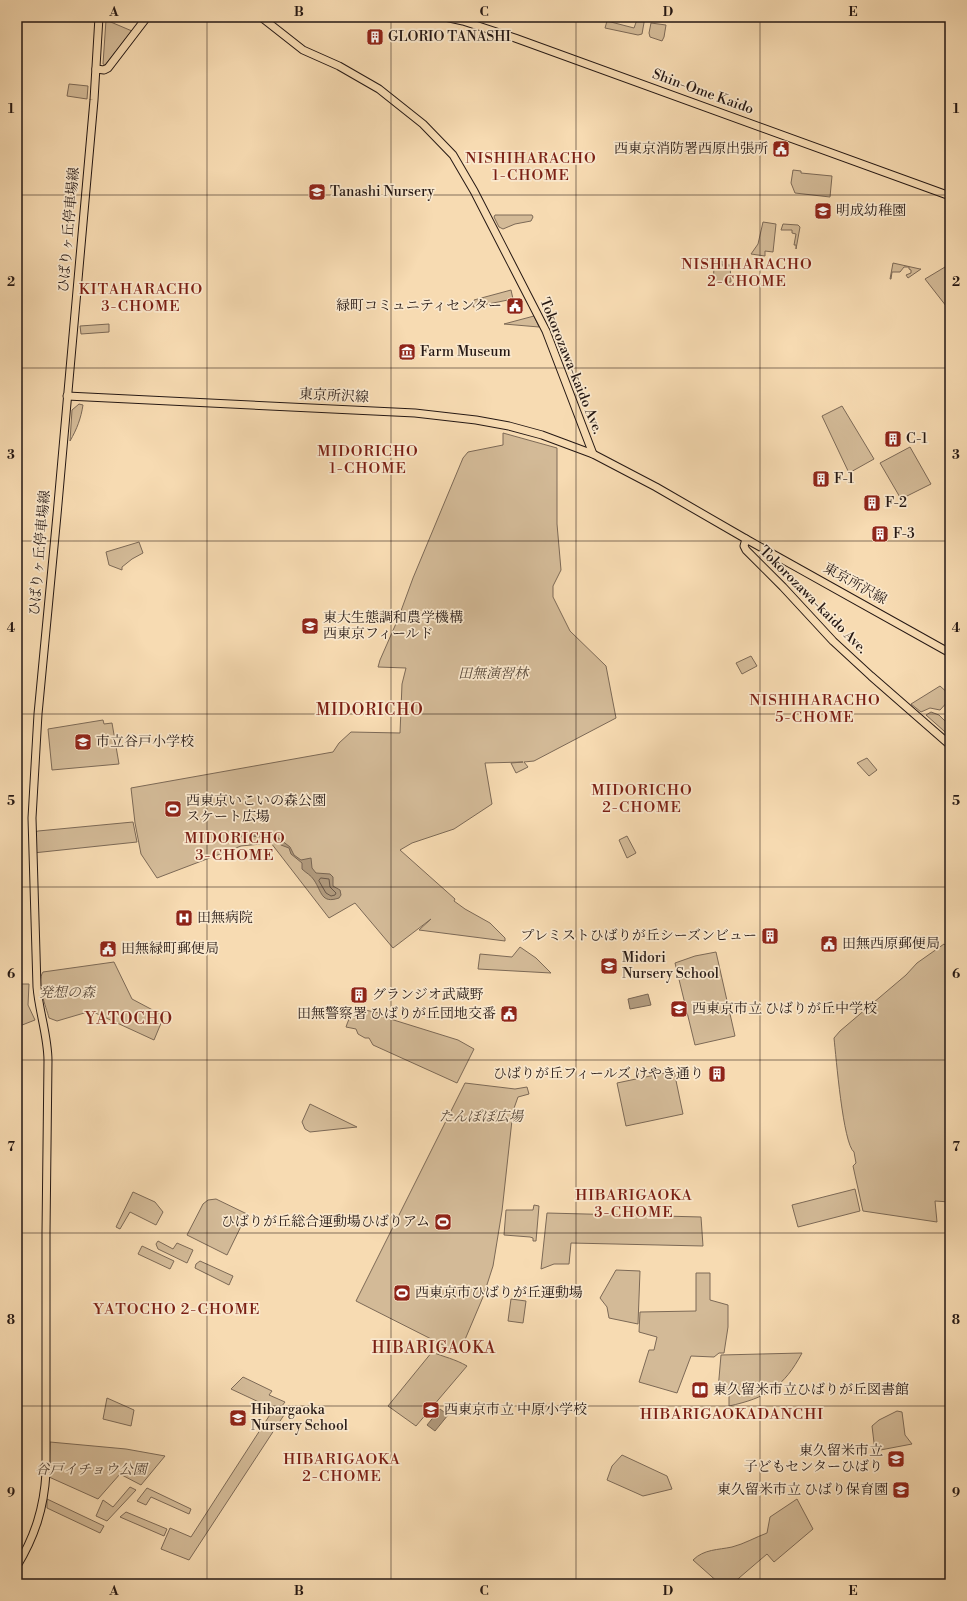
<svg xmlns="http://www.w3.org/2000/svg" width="967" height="1601" font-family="'Libre Bodoni','Noto Serif JP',serif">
	<rect width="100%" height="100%" fill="#f7dbb2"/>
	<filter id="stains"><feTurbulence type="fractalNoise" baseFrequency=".005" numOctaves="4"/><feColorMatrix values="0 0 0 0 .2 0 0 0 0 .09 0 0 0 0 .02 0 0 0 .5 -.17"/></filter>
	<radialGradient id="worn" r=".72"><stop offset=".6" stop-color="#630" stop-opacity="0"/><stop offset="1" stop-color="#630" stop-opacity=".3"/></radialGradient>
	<g fill="#d3ba97" stroke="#7c6956">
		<path d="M638,17H645L642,34L638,35L605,28L607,21L634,28Z"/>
		<path d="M106,20L132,31L105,65L103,64Z"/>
		<path d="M651,23L666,25L664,37L662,41L650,37L649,33Z"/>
		<path d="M69,84L88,86L87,99L67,96Z"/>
		<path d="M793,170L801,171V173L832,176L830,197L795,193L791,183Z"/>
		<path d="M495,215H532L533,217L531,221L515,224L503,229L499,227L494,217Z"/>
		<path d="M763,222L776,224L773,252L765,251V256L751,254L758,244Z"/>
		<path d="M783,224L798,225L800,227L796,249V245H794L796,234L792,233V230H781Z"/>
		<path d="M714,261H722V265H730L731,282L713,283L714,268H702V266L714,267Z"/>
		<path d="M893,263L920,269H921L908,278L906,275L911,273V270L909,269V267H904L900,272H892L891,279H890Z"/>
		<path d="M950,264V311L925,279Z"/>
		<path d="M511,290L513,299L473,307L474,300Z"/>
		<path d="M534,316L539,327L504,324Z"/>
		<path d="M109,324V332L81,334L80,326Z"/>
		<path d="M79,404L83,405C81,418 77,429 70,441L72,410Z"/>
		<path d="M842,406L874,459L849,473L822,416Z"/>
		<path d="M503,433L557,448V524L561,570L553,586V597L570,631L606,666L616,718L534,761L524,762L528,767L516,773L511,763L523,762L485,763L492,804L454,829L412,843L400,850L455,899L454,901L465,909L490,923L505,938V941L419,930L431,919L393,948L355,903L329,918L271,843L241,846L157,878L141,854L135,823L131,788L333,752L339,743L351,732L400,733L402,684L406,668L378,667L380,660L398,619L413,578L463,458L468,452L503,445Z"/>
		<path d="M910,447L931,484L901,499L880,463Z"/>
		<path d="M139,542L143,553L132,559L122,567V570L109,565L106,552Z"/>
		<path d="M751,656L757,666L742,674L736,663Z"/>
		<path d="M940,686L950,695V699L940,710L930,708L921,712L911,704Z"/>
		<path d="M931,712L939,715L950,726L948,728L950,729V738L944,731L926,715Z"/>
		<path d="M103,720L104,724L112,723L119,764L52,770L48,729Z"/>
		<path d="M867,758L877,770L869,776L857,763Z"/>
		<path d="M133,822L137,842L33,853L32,833L38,831Z"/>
		<path d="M627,836L636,853L627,858L619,840Z"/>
		<path d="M944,944L950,950V1202L935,1201L937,1222L863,1211L853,1166L856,1163L854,1152C843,1144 836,1056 834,1038L840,1031L906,975L917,963Z"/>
		<path d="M520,947L536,958L551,973L478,969L480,954L512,957Z"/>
		<path d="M716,952L735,1036L695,1045L675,963L695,956Z"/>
		<path d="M114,962L132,999L164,1016L154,1040L91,1011L57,1021L49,1018C46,1007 36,982 43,972Z"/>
		<path d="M17,984H29L28,1005L35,1020L17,1027Z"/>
		<path d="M365,1010L379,1013L384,1017L458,1040L474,1049L457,1083L373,1045L369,1038H365L358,1034L356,1029L346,1027C350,1015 352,1012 365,1010Z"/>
		<path d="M674,1071L683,1114L626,1126L617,1083Z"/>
		<path d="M465,1083L515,1089L527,1087L529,1094L518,1097L513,1111L502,1211L493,1266L483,1297L461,1349L454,1346L449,1348L356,1301Z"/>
		<path d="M310,1104L357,1127L310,1132L305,1129L302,1122Z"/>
		<path d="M855,1189L860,1211L798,1227L792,1205Z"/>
		<path d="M133,1192L155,1202L163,1212L156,1225L130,1212L120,1229L116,1227Z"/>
		<path d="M216,1199L247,1214L227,1255L187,1235L203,1204L208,1200Z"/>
		<path d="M534,1205L539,1206L536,1241H533V1238L530,1237L504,1235L506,1210H533Z"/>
		<path d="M547,1213L701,1217L703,1246L571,1243L569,1264H554L541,1269Z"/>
		<path d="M158,1241L173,1249L177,1243L193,1250L187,1263L158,1249L156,1244Z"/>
		<path d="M142,1246L174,1261L170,1269L138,1254Z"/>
		<path d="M200,1261L233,1276L229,1285L195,1268L196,1264Z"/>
		<path d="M616,1270L640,1271L638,1324L609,1318L607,1307L600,1298Z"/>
		<path d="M696,1273H710V1300L728,1305V1327L724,1353H719L714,1357L691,1356L677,1393L639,1382L649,1350H654L657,1337L639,1332L640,1312L696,1311Z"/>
		<path d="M511,1299L526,1301L523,1323L508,1321Z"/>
		<path d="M432,1352C444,1357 455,1359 467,1366L416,1426L388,1406Z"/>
		<path d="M802,1353C784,1387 766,1398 729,1406V1391L718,1390L721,1355Z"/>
		<path d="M243,1377L272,1391L269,1395L285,1402L278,1411L231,1389Z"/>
		<path d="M107,1398L134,1410L131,1426L103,1419Z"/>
		<path d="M273,1410L284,1415L189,1560L161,1549L170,1528L191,1537Z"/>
		<path d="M897,1411L902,1412L905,1435L912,1444L875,1451L872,1426L879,1420Z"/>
		<path d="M50,1442L126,1449L165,1456L141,1485L120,1474L98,1499L49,1477Z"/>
		<path d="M622,1455L667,1476L672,1489L643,1496L607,1480L612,1466Z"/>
		<path d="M130,1487L136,1490L107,1521L96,1516L103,1500L113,1507Z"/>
		<path d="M147,1488L191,1509L189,1514L151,1497L146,1505L137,1501Z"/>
		<path d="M47,1499L104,1526L100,1533L47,1508Z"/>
		<path d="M797,1499L813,1529L774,1562L767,1554L732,1584H720L693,1560C704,1549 718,1550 732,1547C744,1544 756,1537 767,1533L770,1517Z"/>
		<path d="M126,1512L167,1529L164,1536L120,1517Z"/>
	</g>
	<g fill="#b0997c" stroke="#786552">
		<path d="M272,833L290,847L294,855L301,860L311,858L312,868L316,873L330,874L333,877V886L340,890L341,895L339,898C321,904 322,892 314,880C311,875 306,873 302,869V863L291,854L289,848L281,845L271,837L241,836V835H264Z"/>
		<path d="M648,994L651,1005L630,1009L628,999Z"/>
		<path d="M440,1409L448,1415L435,1431L427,1425Z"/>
	</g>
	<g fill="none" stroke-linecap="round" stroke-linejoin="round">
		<path stroke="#6a5848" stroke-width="1" d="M321,878L329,879L330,887L336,893L335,895L331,896L326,893L319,881Z"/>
		<g stroke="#251814" stroke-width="9">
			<g id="major">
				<path d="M261,17L303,50L339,66L379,89L423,124L453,155L474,191L546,331L593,454"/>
				<path d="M445,17L463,21L515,38L950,196"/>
				<path d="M96,69L104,70L108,68L147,17"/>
				<path d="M67,396L415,413L476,420L509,426L542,435L593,454L656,487L746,539L744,546L746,550L783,587L833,641L871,676L950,745"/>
				<path d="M746,539L950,653"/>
				<path d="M17,1566C35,1536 44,1508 46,1473V1232L48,1061C48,1036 39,1012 37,987L32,818L38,714L57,515L94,100L99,17"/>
			</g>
		</g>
		<use href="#major" stroke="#f7dbb2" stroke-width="7"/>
	</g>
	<path fill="none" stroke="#251814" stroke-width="1" stroke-opacity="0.55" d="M207,17V1584M391,17V1584M576,17V1584M760,17V1584M17,195H950M17,368H950M17,541H950M17,714H950M17,887H950M17,1060H950M17,1233H950M17,1406H950"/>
	<defs>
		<g id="building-square" transform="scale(0.9)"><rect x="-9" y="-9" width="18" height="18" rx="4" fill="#8f2418" stroke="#fae8cd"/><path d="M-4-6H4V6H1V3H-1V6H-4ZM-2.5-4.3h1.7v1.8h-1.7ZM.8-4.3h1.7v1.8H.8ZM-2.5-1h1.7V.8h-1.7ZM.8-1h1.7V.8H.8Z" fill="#fff"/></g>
		<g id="civic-square" transform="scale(0.9)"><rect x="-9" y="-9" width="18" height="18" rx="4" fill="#8f2418" stroke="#fae8cd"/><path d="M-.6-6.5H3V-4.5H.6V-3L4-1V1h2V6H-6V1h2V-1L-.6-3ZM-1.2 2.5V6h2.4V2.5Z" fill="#fff"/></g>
		<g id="school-square" transform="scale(0.9)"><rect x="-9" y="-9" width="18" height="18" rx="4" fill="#8f2418" stroke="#fae8cd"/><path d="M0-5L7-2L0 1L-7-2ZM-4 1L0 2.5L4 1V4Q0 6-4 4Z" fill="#fff"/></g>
		<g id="museum-square" transform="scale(0.9)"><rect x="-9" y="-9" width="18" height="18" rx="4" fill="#8f2418" stroke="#fae8cd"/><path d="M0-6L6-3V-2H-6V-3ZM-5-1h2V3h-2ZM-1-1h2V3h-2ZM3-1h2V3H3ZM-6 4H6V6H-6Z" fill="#fff"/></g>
		<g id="university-square" transform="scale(0.9)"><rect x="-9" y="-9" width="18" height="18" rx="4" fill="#8f2418" stroke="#fae8cd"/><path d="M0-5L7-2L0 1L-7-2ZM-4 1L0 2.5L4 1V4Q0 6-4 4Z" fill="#fff"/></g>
		<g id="stadium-square" transform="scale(0.9)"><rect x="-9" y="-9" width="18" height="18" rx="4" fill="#8f2418" stroke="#fae8cd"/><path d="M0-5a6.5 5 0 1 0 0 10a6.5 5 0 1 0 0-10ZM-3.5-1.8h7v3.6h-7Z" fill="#fff"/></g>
		<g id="hospital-square" transform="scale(0.9)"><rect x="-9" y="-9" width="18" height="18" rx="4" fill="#8f2418" stroke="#fae8cd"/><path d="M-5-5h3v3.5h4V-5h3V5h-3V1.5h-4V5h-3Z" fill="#fff"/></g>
		<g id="library-square" transform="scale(0.9)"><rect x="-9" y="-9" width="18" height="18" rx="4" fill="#8f2418" stroke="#fae8cd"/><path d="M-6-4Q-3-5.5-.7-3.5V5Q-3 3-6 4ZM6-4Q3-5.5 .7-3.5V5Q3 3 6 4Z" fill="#fff"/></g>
	</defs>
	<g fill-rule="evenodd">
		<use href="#building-square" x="375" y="37"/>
		<use href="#civic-square" x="781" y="149"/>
		<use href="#school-square" x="317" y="192"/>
		<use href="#school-square" x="823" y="211"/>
		<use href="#civic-square" x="515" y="306"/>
		<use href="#museum-square" x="407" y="352"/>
		<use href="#building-square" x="893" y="439"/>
		<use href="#building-square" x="821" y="479"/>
		<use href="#building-square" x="872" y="503"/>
		<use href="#building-square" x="880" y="534"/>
		<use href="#university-square" x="310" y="626"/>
		<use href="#school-square" x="83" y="742"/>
		<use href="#stadium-square" x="173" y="809"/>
		<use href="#hospital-square" x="184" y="918"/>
		<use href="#building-square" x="770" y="936"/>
		<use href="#civic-square" x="829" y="944"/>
		<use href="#civic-square" x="108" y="949"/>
		<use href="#school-square" x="609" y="966"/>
		<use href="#building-square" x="359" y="995"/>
		<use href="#school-square" x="679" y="1009"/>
		<use href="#civic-square" x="509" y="1014"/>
		<use href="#building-square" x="717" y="1074"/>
		<use href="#stadium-square" x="443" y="1222"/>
		<use href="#stadium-square" x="402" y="1293"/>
		<use href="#library-square" x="700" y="1390"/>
		<use href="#school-square" x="431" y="1410"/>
		<use href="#school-square" x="238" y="1418"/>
		<use href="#school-square" x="896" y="1459"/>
		<use href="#school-square" x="901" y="1490"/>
	</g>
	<g text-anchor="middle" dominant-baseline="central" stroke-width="3.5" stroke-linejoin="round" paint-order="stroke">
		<g font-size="14" fill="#251814" stroke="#fae8cd" text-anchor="start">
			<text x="388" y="37">GLORIO TANASHI</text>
			<text x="768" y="149" text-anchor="end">西東京消防署西原出張所</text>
			<text x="330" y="192">Tanashi Nursery</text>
			<text x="836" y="211">明成幼稚園</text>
			<text x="502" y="306" text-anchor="end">緑町コミュニティセンター</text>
			<text x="420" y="352">Farm Museum</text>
			<text x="906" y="439">C-1</text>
			<text x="834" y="479">F-1</text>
			<text x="885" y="503">F-2</text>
			<text x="893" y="534">F-3</text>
			<text x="323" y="618">東大生態調和農学機構<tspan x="323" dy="16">西東京フィールド</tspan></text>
			<text x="96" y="742">市立谷戸小学校</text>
			<text x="186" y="801">西東京いこいの森公園<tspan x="186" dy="16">スケート広場</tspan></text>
			<text x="197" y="918">田無病院</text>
			<text x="757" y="936" text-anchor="end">プレミストひばりが丘シーズンビュー</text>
			<text x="842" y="944">田無西原郵便局</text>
			<text x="121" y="949">田無緑町郵便局</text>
			<text x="622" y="958">Midori<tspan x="622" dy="16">Nursery School</tspan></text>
			<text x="372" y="995">グランジオ武蔵野</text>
			<text x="692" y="1009">西東京市立 ひばりが丘中学校</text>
			<text x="496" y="1014" text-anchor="end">田無警察署 ひばりが丘団地交番</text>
			<text x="704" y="1074" text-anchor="end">ひばりが丘フィールズ けやき通り</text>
			<text x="430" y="1222" text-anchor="end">ひばりが丘総合運動場ひばりアム</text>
			<text x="415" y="1293">西東京市ひばりが丘運動場</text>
			<text x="713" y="1390">東久留米市立ひばりが丘図書館</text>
			<text x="251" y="1410">Hibargaoka<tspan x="251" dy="16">Nursery School</tspan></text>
			<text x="444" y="1410">西東京市立 中原小学校</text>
			<text x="883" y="1451" text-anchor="end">東久留米市立<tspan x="883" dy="16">子どもセンターひばり</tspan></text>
			<text x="888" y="1490" text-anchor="end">東久留米市立 ひばり保育園</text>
		</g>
		<g font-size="14" fill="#251814" stroke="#fae8cd">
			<text transform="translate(703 92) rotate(20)">Shin-Ome Kaido</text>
			<text transform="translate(69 230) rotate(-85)">ひばりヶ丘停車場線</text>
			<text transform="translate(571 366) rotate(68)">Tokorozawa-kaido Ave.</text>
			<text transform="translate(334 396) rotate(3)">東京所沢線</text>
			<text transform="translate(40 553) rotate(-85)">ひばりヶ丘停車場線</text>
			<text transform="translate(855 584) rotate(29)">東京所沢線</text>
			<text transform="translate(813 600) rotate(45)">Tokorozawa-kaido Ave.</text>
		</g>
		<g font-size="14" font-style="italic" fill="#59493b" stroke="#fae8cd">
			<text x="493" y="674">田無演習林</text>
			<text x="67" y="993">発想の森</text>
			<text x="481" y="1117">たんぽぽ広場</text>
			<text x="91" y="1470">谷戸イチョウ公園</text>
		</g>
		<g font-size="15" letter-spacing="1" fill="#7a1f14" stroke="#fae8cd">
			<text x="531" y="158">NISHIHARACHO<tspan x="531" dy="17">1-CHOME</tspan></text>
			<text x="747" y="264">NISHIHARACHO<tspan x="747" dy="17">2-CHOME</tspan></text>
			<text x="141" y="289">KITAHARACHO<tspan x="141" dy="17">3-CHOME</tspan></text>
			<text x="368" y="451">MIDORICHO<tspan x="368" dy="17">1-CHOME</tspan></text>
			<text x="815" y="700">NISHIHARACHO<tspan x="815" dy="17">5-CHOME</tspan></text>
			<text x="642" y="790">MIDORICHO<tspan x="642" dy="17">2-CHOME</tspan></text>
			<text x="235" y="838">MIDORICHO<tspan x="235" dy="17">3-CHOME</tspan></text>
			<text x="634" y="1195">HIBARIGAOKA<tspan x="634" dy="17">3-CHOME</tspan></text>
			<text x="177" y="1309">YATOCHO 2-CHOME</text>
			<text x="732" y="1414">HIBARIGAOKADANCHI</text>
			<text x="342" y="1459">HIBARIGAOKA<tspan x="342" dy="17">2-CHOME</tspan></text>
		</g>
		<g font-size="16" letter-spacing="1" fill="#7a1f14" stroke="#fae8cd">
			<text x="370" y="710">MIDORICHO</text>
			<text x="129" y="1019">YATOCHO</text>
			<text x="434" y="1348">HIBARIGAOKA</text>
		</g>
	</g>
	<rect width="967" height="1601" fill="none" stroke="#f7dbb2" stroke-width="44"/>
	<rect x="22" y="22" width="923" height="1557" fill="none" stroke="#251814" stroke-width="1.5"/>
	<g font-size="13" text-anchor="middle" font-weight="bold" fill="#251814">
		<text x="114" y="16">A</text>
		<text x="299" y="16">B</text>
		<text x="484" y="16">C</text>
		<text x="668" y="16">D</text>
		<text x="853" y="16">E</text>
		<text x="11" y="113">1</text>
		<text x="956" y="113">1</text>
		<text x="11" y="286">2</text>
		<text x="956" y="286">2</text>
		<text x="11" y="459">3</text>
		<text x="956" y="459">3</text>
		<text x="11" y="632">4</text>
		<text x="956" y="632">4</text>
		<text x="11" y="805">5</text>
		<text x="956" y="805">5</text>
		<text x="11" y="978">6</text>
		<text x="956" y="978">6</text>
		<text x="11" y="1151">7</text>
		<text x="956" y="1151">7</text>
		<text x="11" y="1324">8</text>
		<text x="956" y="1324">8</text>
		<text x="11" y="1497">9</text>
		<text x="956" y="1497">9</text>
		<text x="114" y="1595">A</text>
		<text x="299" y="1595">B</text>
		<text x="484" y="1595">C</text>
		<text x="668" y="1595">D</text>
		<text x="853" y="1595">E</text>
	</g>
	<rect width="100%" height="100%" filter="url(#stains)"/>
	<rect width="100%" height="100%" fill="url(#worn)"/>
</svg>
